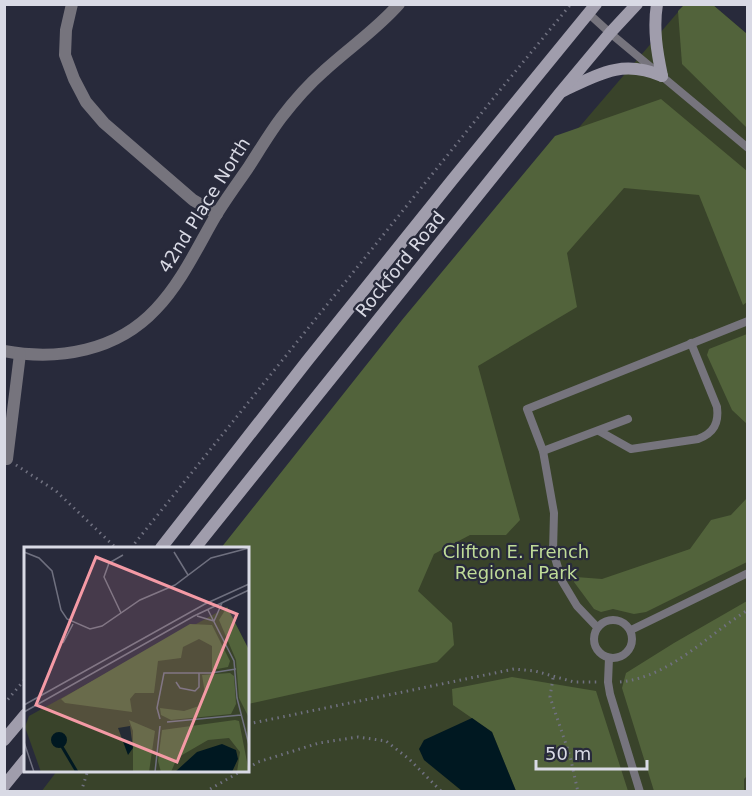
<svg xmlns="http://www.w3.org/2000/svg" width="752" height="796" font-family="'DejaVu Sans',sans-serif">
	<rect width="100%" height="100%" fill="#282a3b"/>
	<path fill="#39432a" d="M684,5H713L747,34V791L41,792L57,771L248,770V548L437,293Z"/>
	<g fill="#52633b">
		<path d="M684,5H713L747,34V128L682,64L678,11Z"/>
		<path d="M661,99L747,171V302L743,305L699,195L624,188L567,253L577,307L478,366L520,520L506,535H470L434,554L418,591L452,623L454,645L437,662L248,704V548H221L402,320L555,136Z"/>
		<path d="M747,334V424L732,410L707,355L709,349Z"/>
		<path d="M747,498V562L646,612L634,614L613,609L601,612L594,609L574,582L576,577L602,579L690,549L711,520L731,515Z"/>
		<path d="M747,601L748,775L744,779V791H654L622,688L626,673L674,643Z"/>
		<path d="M512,677L596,691L628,791H516L492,732L453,705L452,689Z"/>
	</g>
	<path fill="#001821" d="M472,718L492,732L516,791H462L424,760L419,749L424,740Z"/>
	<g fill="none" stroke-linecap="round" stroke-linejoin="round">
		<g stroke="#707180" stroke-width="3" stroke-dasharray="1.5 4.5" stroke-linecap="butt">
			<path d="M16,465L56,491L116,548"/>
			<path d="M131,548L496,95L571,4"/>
			<path d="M553,678L550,697L570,756L578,792"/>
			<path d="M620,682C670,677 706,636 748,610"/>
			<path d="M4,704L26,678"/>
			<path d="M248,724L514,669L535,671L574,682H598"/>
			<path d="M248,768L258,762L319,743L358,737L386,741L409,759L442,792"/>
			<path d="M81,792L88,770"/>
			<path d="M205,792L243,770"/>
		</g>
		<g stroke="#76747d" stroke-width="8">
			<path d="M588,13L610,33L748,148"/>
			<path d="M599,431L631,449L698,439C714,433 719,423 717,407L691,343"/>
			<path d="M543,451L628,419"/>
			<circle cx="613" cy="639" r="19"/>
			<path d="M597,627L577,606L562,581L553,551L554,513L543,451L527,409L748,321"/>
			<path d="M631,630L748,573"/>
			<path d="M609,658L608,682L610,694L640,792"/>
		</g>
		<g stroke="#76747d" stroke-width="12">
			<path d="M72,4L66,30L65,55L74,79L86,102L104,123L193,200L217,214"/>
			<path d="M4,351C59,361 117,351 156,309C181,283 197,248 215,217C225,200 237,184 248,168C259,151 269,134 281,118C294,101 308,85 324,71C349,48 376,30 399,4"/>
			<path d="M7,459L20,354"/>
		</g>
		<g stroke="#a09dac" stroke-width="12">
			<path d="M657,4C653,29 657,52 662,76"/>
			<path d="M563,91C599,74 622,59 662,76"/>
			<path d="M161,548L307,361L453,179L596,4"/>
			<path d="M195,548L560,93L610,33L637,4"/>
			<path d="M4,740L26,714"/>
			<path d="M4,786L26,759"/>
		</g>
	</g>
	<g text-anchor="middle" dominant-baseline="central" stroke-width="4.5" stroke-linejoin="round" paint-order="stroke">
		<g font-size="18" fill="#d9dae5" stroke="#282a3b">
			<text transform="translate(204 205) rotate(-58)">42nd Place North</text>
			<text transform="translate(400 264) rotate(-51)">Rockford Road</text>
		</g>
		<g font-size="18" fill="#bfdb98" stroke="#282a3b">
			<text x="516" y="551">Clifton E. French<tspan x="516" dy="21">Regional Park</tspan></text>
		</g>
	</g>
	<g transform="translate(24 547)">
		<rect width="225" height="225" fill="#282a3b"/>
		<path d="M203,60L225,103V225H17L1,180L5,169Z" fill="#39432a"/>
		<path d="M203,60L225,103V171L215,151L212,113L195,73ZM166,77L188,78L206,114L204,120L188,123V99L175,92L159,100L157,111L134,114L130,146H111L106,152L108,165L41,156L37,152ZM206,126L210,129L212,157L207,167L147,173L137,168L136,161L160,164L175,159L181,147L178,128ZM105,173L131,184L125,225H109V184ZM211,173L215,174L225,225H213L216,205L205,191L184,193L153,211L147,225H137L134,214L138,183Z" fill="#52633b"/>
		<path d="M106,179L109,201L104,208L94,181ZM27 193a8 8 0 1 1 16 0a8 8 0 1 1-16 0ZM198,197L212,203L214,212L208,225H151L173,205Z" fill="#001821"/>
		<path fill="none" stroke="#001821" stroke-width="3" d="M37,198L53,225"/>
		<path fill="none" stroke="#6f707f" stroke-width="1.5" d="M0,5L15,11L28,24L37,63L43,72L66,82L78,79L116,53L151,38L187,11L225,1M150,5L164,28M184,63L210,114L213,151L225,198M97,66L80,30L85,16L99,8M173,69L190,74L198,56M39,96L49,77M152,135L156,141L171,144L175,140V126M0,158L181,57L225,37M0,165L170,69L225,43M136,172L133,161L140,126H187L212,122M143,175L217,168M0,195L10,225M131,225L136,179"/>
		<path fill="#f49aa5" fill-opacity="0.15" stroke="#f49aa5" stroke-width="3" d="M72,10L213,67L153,215L12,158Z"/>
		<rect width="225" height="225" fill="none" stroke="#d9dae5" stroke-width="3"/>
	</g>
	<rect width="752" height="796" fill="none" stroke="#d9dae5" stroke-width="12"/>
	<path d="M536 760v9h111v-9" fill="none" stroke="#d9dae5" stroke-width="3"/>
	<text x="545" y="760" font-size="18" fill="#d9dae5" stroke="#282a3b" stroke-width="4.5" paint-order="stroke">50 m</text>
</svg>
